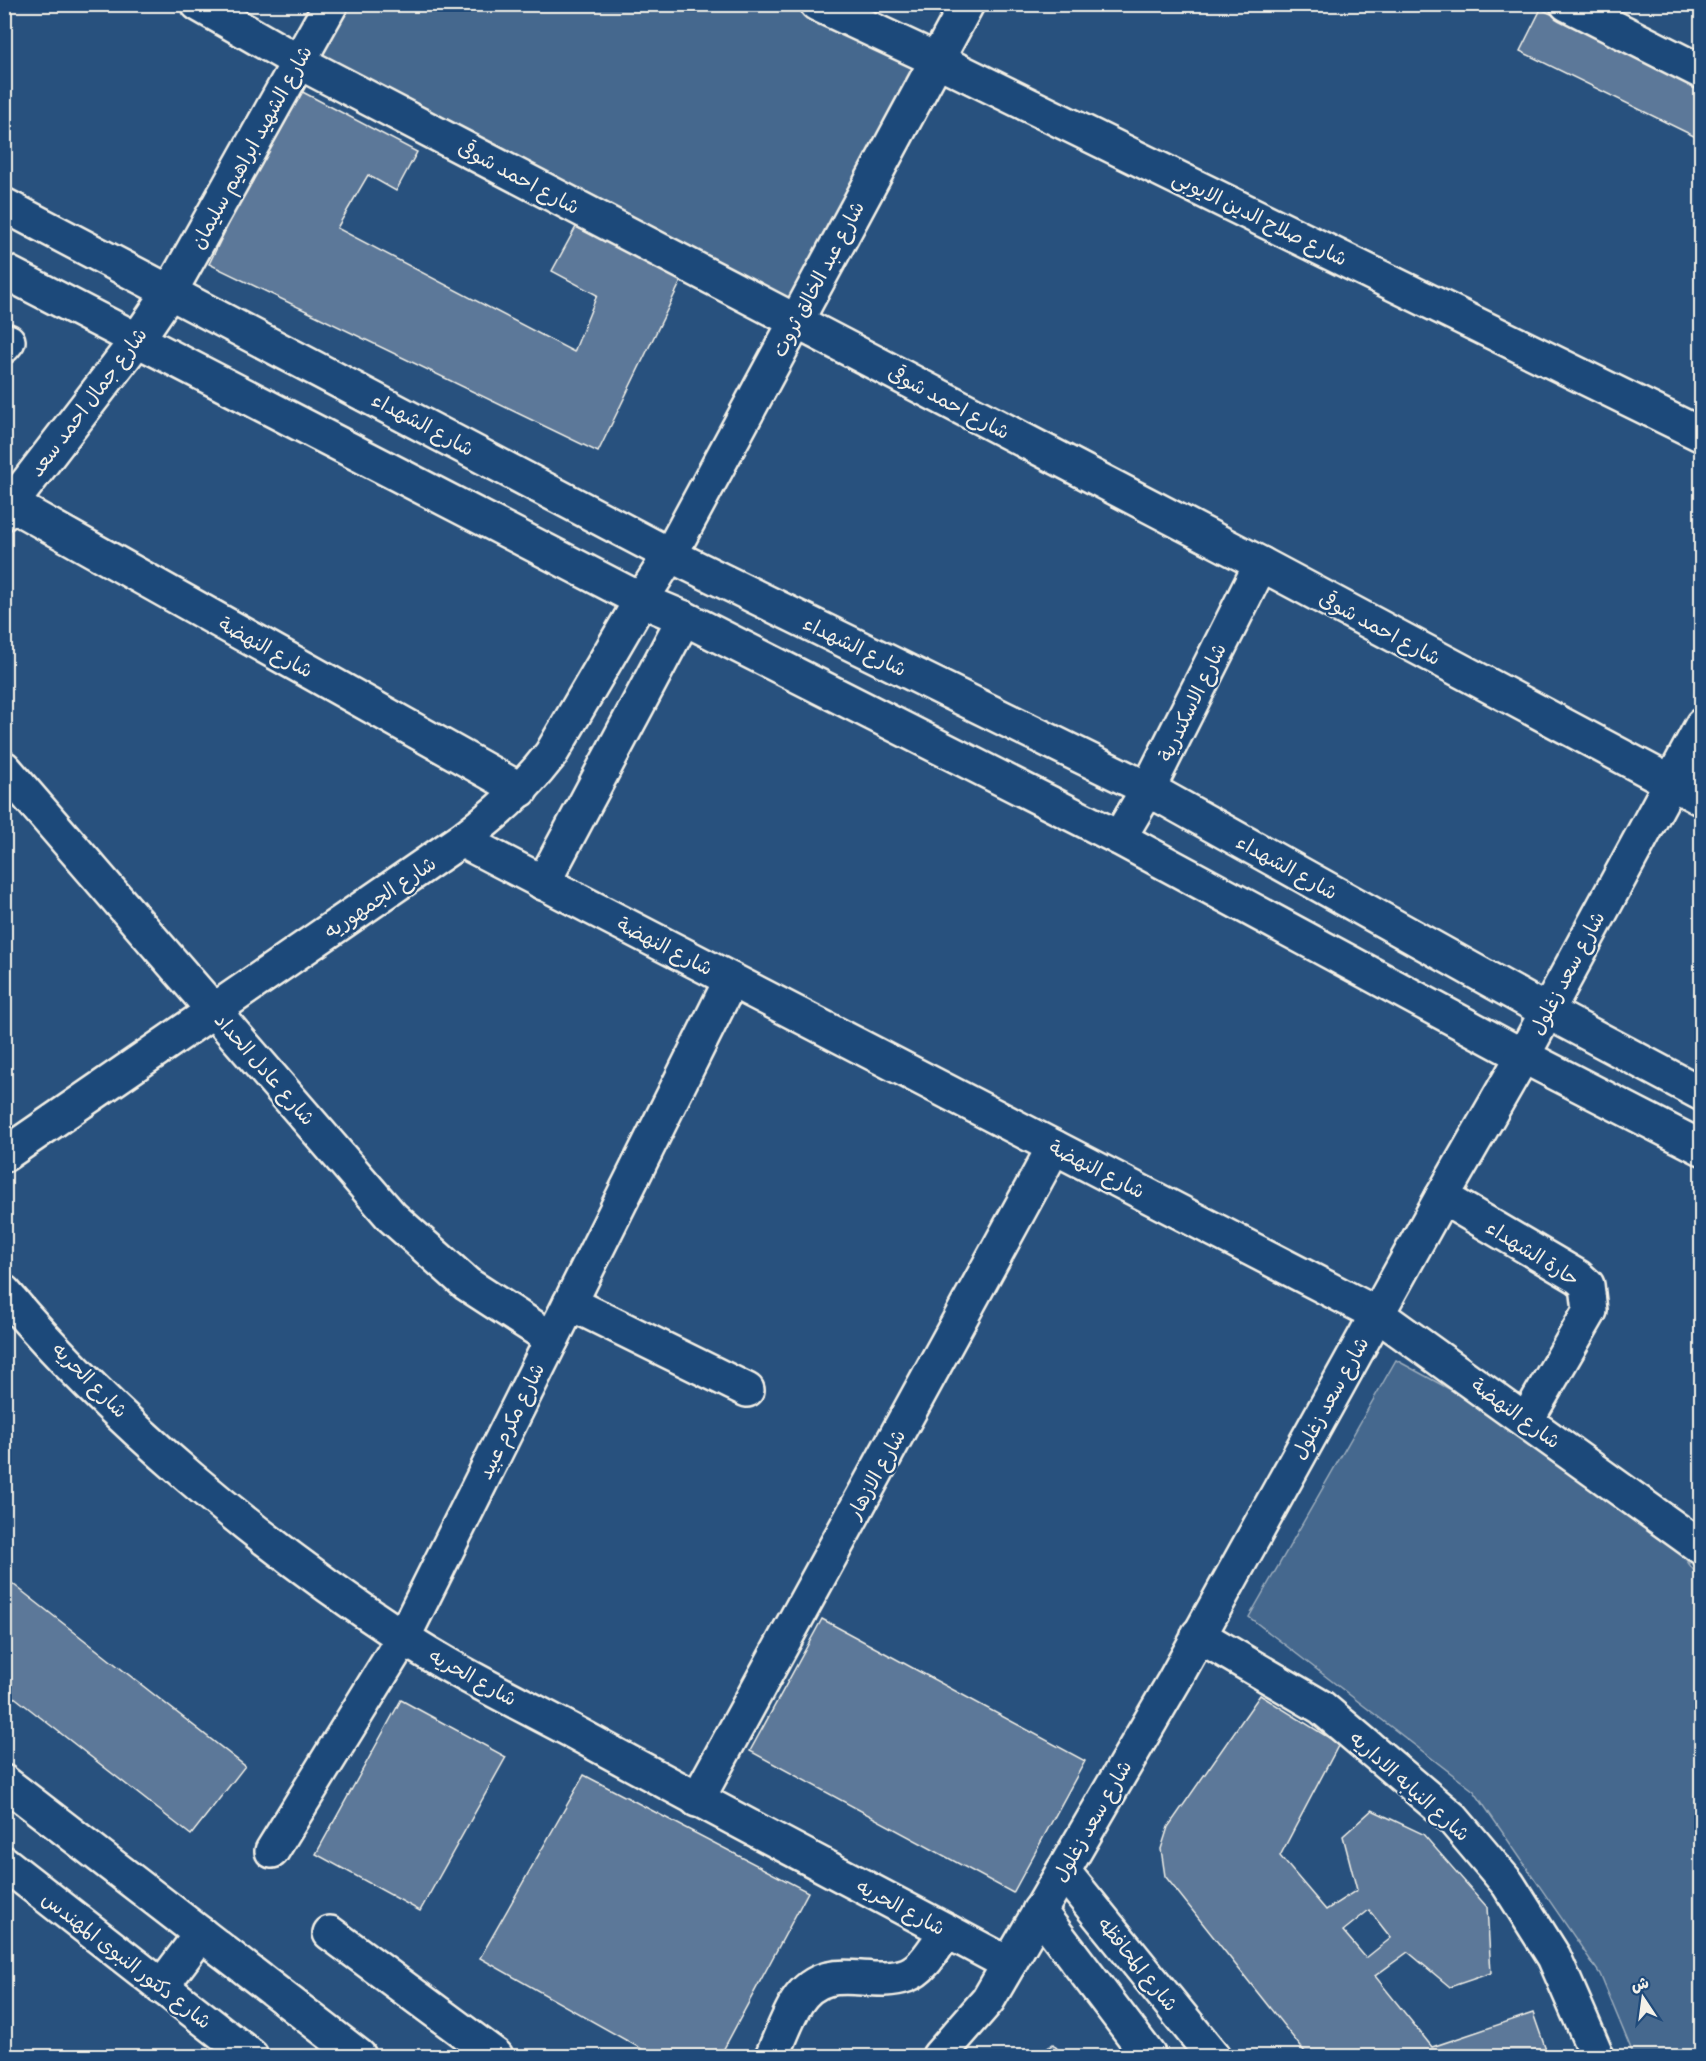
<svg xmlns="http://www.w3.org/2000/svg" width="1706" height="2061" font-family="Itim,'Playpen Sans Arabic',sans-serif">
	<rect width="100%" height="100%" fill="#28517e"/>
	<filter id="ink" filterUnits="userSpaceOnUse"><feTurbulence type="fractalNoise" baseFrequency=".0167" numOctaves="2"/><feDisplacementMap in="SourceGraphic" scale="12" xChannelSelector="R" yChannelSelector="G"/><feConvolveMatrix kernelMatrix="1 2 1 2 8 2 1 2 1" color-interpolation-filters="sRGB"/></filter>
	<g filter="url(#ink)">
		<g fill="#45688e" stroke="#9cacbb" stroke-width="1.5">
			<path d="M332,4L816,5L936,60L794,319L300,62Z"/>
			<path d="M1396,1360L1488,1410L1682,1554L1702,1582L1701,2056H1634L1600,1974L1474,1791L1249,1617Z"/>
		</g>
		<g fill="#5b7899" stroke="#f4f1e8" stroke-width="1.5" fill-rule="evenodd">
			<path d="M1541,9L1702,88V140L1520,51Z"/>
			<path d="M295,88L417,152L396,191L368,175L337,228L574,352L597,295L552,271L576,227L684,275L598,452L209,264Z"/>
			<path d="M4,1577L245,1766L191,1835L4,1689Z"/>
			<path d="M822,1619L1085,1761L1013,1893L750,1751Z"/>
			<path d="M1260,1695L1339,1744L1280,1856L1326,1910L1357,1890L1343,1836L1372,1810L1423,1834L1487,1907L1491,1973L1450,1987L1408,1952L1375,1976L1432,2047L1533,2013L1548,2056H1308L1165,1876L1161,1849L1168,1827ZM1369,1910L1391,1938L1366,1958L1343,1931Z"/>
			<path d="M401,1700L506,1757L420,1911L316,1854Z"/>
			<path d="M584,1775L808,1892L720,2056H654L480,1958Z"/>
			<path d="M1053,2044L1064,2056H1037Z"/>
		</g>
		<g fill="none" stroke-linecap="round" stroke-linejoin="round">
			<g stroke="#f4f1e8" stroke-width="38">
				<g id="minor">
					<path d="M198,4L299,62L1261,564L1702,799"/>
					<path d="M817,4L937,60L1702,435"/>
					<path d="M1567,4L1702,72"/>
					<path d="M4,205L670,555L1148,789L1546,1011L1702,1094"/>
					<path d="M4,271L641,600L684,618L1119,838L1523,1056L1702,1148"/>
					<path d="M4,346L8,341"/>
					<path d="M11,504L521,790"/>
					<path d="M4,513L137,340L171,290L331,4"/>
					<path d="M4,768L392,1217L467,1284L552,1339"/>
					<path d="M1119,838L1148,789L1261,564"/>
					<path d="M461,840L1377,1314L1702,1548"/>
					<path d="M543,883L684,618"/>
					<path d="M4,1155L461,840C495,815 525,788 551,754L641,600L670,555L967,4"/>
					<path d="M1442,1197L1578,1277L1587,1285L1590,1311L1526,1421"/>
					<path d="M4,1292C112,1421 261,1544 401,1636C453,1671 516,1701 572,1731C717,1811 864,1886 1009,1964"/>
					<path d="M570,1303L747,1390"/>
					<path d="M1198,1635L1321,1707L1452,1818L1508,1884L1554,1957L1597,2056"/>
					<path d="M4,1782L359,2056"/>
					<path d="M697,1800L1054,1147"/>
					<path d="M272,1851L403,1638L731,980"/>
					<path d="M4,1863L251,2056"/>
					<path d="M1063,1871L1213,2056"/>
					<path d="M1039,1911L1149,2056"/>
					<path d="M330,1933L496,2056"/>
					<path d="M161,1987L201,1934"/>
					<path d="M772,2056C780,2039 787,2018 797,2002C826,1958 869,1989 907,1975C925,1968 936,1945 947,1931"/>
					<path d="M939,2056L988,2000L1174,1681L1442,1197L1523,1056L1702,725"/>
				</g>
			</g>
			<use href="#minor" stroke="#1f4a7a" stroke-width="33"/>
		</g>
	</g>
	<g text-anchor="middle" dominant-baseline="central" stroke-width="4.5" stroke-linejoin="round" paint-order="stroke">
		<g font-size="20" fill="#f4f1e8" stroke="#1f4a7a">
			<text transform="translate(251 147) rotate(-61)">شارع الشهيد ابراهيم سليمان</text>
			<text transform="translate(519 177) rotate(28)">شارع احمد شوقى</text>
			<text transform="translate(1260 218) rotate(26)">شارع صلاح الدين الايوبى</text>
			<text transform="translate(818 279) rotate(-62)">شارع عبد الخالق ثروت</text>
			<text transform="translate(88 402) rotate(-53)">شارع جمال احمد سعد</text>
			<text transform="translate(949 402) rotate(28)">شارع احمد شوقى</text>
			<text transform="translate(423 424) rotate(28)">شارع الشهداء</text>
			<text transform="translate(1380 628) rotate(28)">شارع احمد شوقى</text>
			<text transform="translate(855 646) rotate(26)">شارع الشهداء</text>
			<text transform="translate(266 647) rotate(29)">شارع النهضة</text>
			<text transform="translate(1192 702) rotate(-64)">شارع الاسكندرية</text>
			<text transform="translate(1287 867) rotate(29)">شارع الشهداء</text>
			<text transform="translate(380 897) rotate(-34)">شارع الجمهوريه</text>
			<text transform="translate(665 946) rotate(27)">شارع النهضة</text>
			<text transform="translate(1567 973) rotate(-62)">شارع سعد زغلول</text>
			<text transform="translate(265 1069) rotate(49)">شارع عادل الحداد</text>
			<text transform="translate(1097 1169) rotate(27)">شارع النهضة</text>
			<text transform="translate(1533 1253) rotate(32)">حارة الشهداء</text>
			<text transform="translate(90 1380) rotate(45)">شارع الحريه</text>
			<text transform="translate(1330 1398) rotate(-61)">شارع سعد زغلول</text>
			<text transform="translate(1516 1413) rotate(36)">شارع النهضة</text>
			<text transform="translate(511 1421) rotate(-64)">شارع مكرم عبيد</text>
			<text transform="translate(876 1474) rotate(-61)">شارع الازهار</text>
			<text transform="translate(473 1677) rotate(29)">شارع الحريه</text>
			<text transform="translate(1410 1786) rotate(42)">شارع النيابه الاداريه</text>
			<text transform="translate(1092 1821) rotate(-60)">شارع سعد زغلول</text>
			<text transform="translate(901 1907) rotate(28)">شارع الحريه</text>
			<text transform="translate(127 1960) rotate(38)">شارع دكتور النبوى المهندس</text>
			<text transform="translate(1138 1964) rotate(51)">شارع المحافظه</text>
		</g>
	</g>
	<rect width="1706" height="2061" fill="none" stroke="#1f4a7a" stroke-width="24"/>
	<rect x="12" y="12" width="1682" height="2037" fill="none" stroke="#f4f1e8" stroke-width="2" filter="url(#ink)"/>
	<g transform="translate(1643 1998) rotate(347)" stroke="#1f4a7a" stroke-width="4.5" paint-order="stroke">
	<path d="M0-4.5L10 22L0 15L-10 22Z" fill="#f4f1e8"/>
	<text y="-9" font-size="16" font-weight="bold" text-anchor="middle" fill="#f4f1e8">ش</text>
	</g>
</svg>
